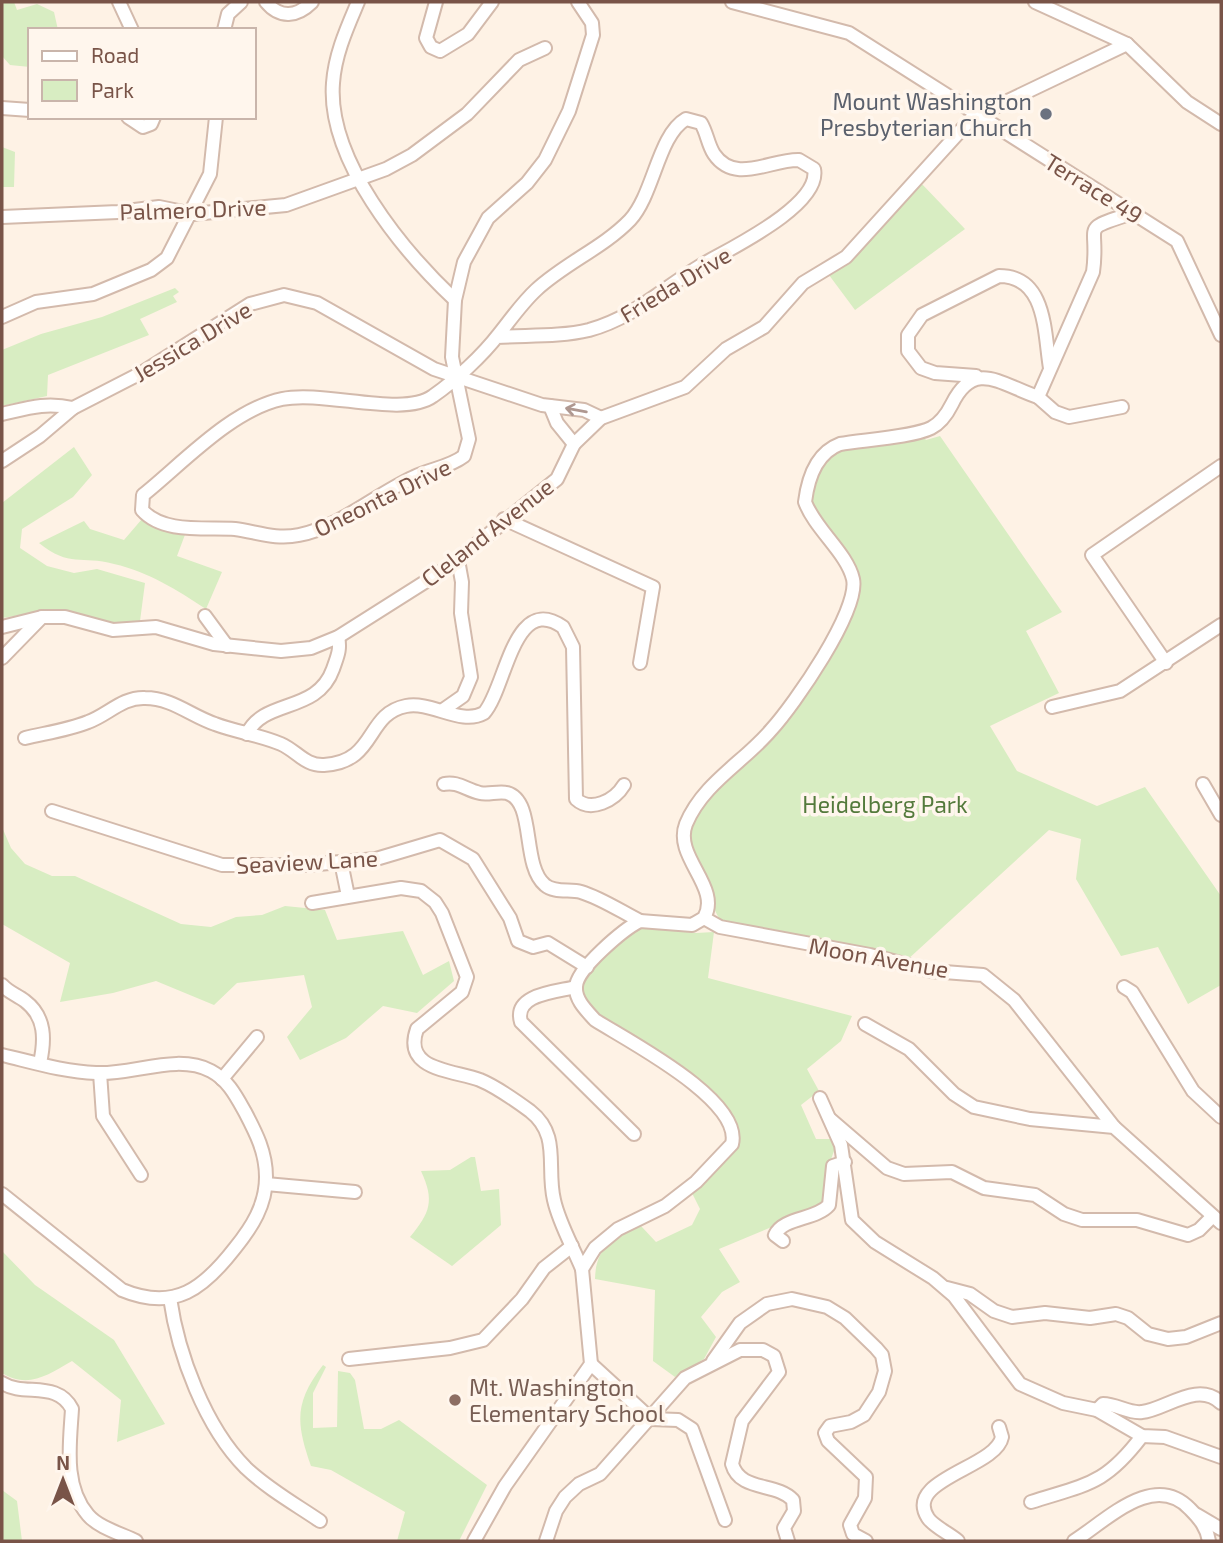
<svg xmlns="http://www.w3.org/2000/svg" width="1223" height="1543" font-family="'Exo 2',sans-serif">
	<rect width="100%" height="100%" fill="#fef2e5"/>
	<g fill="#d8edc2">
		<path d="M2,2H14L17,10L37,4L54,12L58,30H30V67L10,65L2,56Z"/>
		<path d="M2,147L15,152L14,187H2Z"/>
		<path d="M920,182L965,229L855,310L829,275L849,263Z"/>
		<path d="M175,288L179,292L173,296L177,302L140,319L149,335L48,375L47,396L2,406V350L41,334L102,317Z"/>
		<path d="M923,436L926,440L940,436L1062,612L1026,631L1059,693L990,726L1017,771L1097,806L1145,787L1221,896V985L1188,1004L1158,947L1121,956L1076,879L1081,839L1049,830L906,961C860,951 812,936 766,928C754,926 730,928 720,919C713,911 710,892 705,880C698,864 685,844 691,825C704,787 748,765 774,736C799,708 859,621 859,585L810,502L820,464L835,449Z"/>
		<path d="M74,447L92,475L73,497L22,529L20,548L47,566L74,573L97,569L145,583L140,621L110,623L57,609L2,618V503Z"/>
		<path d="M142,519L186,532L177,556L222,572L206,609C177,590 149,572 114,564C81,555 70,568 39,543L84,521L90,529L124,540Z"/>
		<path d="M2,827L11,848L25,864L52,876H75L181,924L211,927L236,917L262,915L285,906L325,910L337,940L403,931L423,975L449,961L454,981L417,1013L383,1006L346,1038L300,1060L287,1037L312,1007L304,975L237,983L214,1005L156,981L113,993L60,1002L70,963L2,924Z"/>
		<path d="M638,927L696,933L714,932L708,978L852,1016L841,1041L807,1069L819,1091L801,1105L816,1139H830L835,1148L828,1168V1191L820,1207L719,1249L740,1282L722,1292L701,1317L716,1337L704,1359L675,1377L653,1361L655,1290L595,1279C596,1246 613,1238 641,1226L656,1242L692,1225L700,1209L691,1191L737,1135C733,1085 627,1043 591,1011C585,1006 583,994 580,986L616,943Z"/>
		<path d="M471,1157H475L481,1191L499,1189L501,1225L452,1266L410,1237C430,1213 435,1201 421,1171L450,1170Z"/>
		<path d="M2,1251L35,1285L114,1340L165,1424L117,1442L121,1400L72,1361C48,1375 28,1389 2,1373Z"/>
		<path d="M323,1365L326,1367L313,1393V1428L337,1427L338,1371L350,1373L355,1380L364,1429H381L399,1420L487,1485L459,1541H397L405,1512L331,1470L311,1466C296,1423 294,1403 323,1365Z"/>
		<path d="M2,1490L17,1501L22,1541H2Z"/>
	</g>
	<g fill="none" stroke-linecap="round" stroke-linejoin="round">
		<g stroke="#d3baac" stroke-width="16">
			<g id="minor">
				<path d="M119,2L132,30"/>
				<path d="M266,2C280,19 297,17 312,2"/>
				<path d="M358,2C347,28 335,54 333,83C327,160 403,251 455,300"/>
				<path d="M436,2L426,38L431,47L440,51L468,34L492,2"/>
				<path d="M732,2L849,33L1177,241L1221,335"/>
				<path d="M1035,2L1127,44L1187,102L1221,124"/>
				<path d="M224,30L228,14L241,2"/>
				<path d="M2,108L30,110"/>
				<path d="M128,117L143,127L151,124L154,117"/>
				<path d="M2,217L118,212L159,207L193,214L286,205L386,169L412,155L467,114L519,60L545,48"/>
				<path d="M2,317L36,302L93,294L151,270L167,258L210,174L216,117"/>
				<path d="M497,337C527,335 560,337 589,330C633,318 662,289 700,266C725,251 822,206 814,169L799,160C771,159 735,185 714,154C708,145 707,133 701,123L686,119C658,135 654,194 630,220C603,248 565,263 536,290C522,303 511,319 499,334C482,356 456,380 433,396C403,418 324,390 282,399C231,410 183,463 143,495L142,510C163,534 206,527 235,529C257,532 276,540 299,535C340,527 376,494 414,477C430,469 450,467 464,456L469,439L452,357L455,300L464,262L488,218L527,183L545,160L569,111L593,35L592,23L578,2"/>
				<path d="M976,376L935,373L921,368L908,351V335L922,315L999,276C1047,276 1044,333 1050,368"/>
				<path d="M1038,397L1055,412L1069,417L1122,407"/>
				<path d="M550,406L557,423L574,444"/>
				<path d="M2,414C28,408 45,402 73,408"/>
				<path d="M2,461L40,436L73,408L143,372L250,304L284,295L317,303L434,369L542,405L584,410L601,418"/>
				<path d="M504,519L653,587L640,663"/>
				<path d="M205,616L227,646"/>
				<path d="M2,627L42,617H65L113,630L156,627L214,644L281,651L311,648L338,637L447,568L557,479L574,444L601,418L685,387L726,349L764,327L803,283L846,257L972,118L1127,44"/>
				<path d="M2,658L42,617"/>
				<path d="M1166,663L1092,555L1221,466"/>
				<path d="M1052,707L1120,691L1221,625"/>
				<path d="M443,710L463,696L471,677L461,613L462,582L458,560"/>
				<path d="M247,734C264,698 317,714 333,669C337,657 341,650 338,637"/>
				<path d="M25,738C46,733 68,730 88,722C108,715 122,697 145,698C172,698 191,716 215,724C236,732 260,735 281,744C297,751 305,766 324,765C377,762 365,714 406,706C432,701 461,726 484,713C506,689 513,592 563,627L573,647L576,799C591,813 615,800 624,785"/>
				<path d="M444,784C458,781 466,790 480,793C488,795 498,791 507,793C536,801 521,865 545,885C554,893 570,889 581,892C601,898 622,912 640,921"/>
				<path d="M1203,784L1221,815"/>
				<path d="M52,811L222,865H306L376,859L440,840L473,859L510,918L518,941L533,947L548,943L587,967"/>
				<path d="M341,862L348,896"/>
				<path d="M312,903L401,888L421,891L435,902L442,913L467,977L462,992L417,1029C402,1071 454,1070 480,1080C497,1087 515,1100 530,1111C561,1135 546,1167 554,1200C559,1223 573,1247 582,1269"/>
				<path d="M704,918L720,927L870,955L931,971L983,975L1014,1000L1114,1127"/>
				<path d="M2,985C8,992 17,995 25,1001C46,1017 45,1040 40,1063"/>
				<path d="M576,987C556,992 513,994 521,1022L634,1134"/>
				<path d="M1124,987L1132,992L1193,1091L1221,1117"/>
				<path d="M865,1024L909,1049L954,1094L974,1107L1030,1119L1114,1127L1221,1223"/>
				<path d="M2,1055C32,1062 64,1072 96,1073C133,1075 177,1053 211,1071C228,1080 236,1096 245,1112C256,1133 266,1152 266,1177C266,1205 252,1227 235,1248C204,1288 175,1312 122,1290L2,1194"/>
				<path d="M100,1073L103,1116L141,1175"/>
				<path d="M222,1079L257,1037"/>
				<path d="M820,1098L841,1145L852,1220L875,1242L933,1278L954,1296L1020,1384L1063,1403L1097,1410L1142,1436L1165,1437L1221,1457"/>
				<path d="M830,1119L887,1168L904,1174L952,1172L984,1188L1035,1195L1064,1214L1082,1220H1137L1188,1235L1199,1230L1212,1217"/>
				<path d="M266,1184L355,1192"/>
				<path d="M783,1241L775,1235C783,1217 816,1220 829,1205L833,1166L845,1162"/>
				<path d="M947,1288L970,1294L994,1311L1012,1317L1045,1313L1090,1318L1116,1314L1128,1318L1148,1334L1168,1339L1186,1337L1221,1323"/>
				<path d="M170,1298C178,1354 205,1427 246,1468C268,1489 295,1504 320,1521"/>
				<path d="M349,1359L450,1348L483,1340L522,1299L544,1268L572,1246"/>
				<path d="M713,1361L740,1323L767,1304L792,1299L827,1307L845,1318L876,1348L882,1355L885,1371L879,1392L864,1415L851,1422L830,1426L825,1433L828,1441L866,1477L865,1498L850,1525L853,1534L866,1541"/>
				<path d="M591,1364L651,1419"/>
				<path d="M2,1383C24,1397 57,1380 72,1409C70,1443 63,1486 88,1515C99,1528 122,1534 136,1541"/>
				<path d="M1097,1410L1103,1404C1117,1404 1129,1414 1142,1412C1165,1410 1198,1380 1221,1403"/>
				<path d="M651,1419L678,1420L692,1429L725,1520"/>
				<path d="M1031,1502C1087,1484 1105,1485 1142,1436"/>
				<path d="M1197,1515L1221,1529"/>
				<path d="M474,1541L505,1486L591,1364L582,1269L595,1248L618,1229L665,1206L696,1182L732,1144C743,1100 628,1041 595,1020C587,1011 575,1000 576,987C576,969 624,929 640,921L692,925L704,918C722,887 673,857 686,824C703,783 744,762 771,730C794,705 860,610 853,579C847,553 815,529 805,502C808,478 816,453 840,444C863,440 913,437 931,428C941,423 947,414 952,404C974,359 1000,384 1038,397L1093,272C1100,222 1077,231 1133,213"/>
				<path d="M546,1541L556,1511L565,1497L579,1484L600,1474L685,1378L740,1350H763L774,1356L779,1372L742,1421L732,1464C740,1492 776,1482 793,1500L794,1511L784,1528L788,1541"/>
				<path d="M958,1541C950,1534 933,1526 928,1518C903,1479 996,1468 1002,1437L999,1427"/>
				<path d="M1074,1541C1107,1520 1154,1471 1190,1509C1200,1519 1207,1528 1209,1541"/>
			</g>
		</g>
		<use href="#minor" stroke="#fff" stroke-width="12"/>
	</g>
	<defs><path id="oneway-shaft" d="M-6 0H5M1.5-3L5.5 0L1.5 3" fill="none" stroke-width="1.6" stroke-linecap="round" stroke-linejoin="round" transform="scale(1.75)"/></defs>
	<use stroke="#af9891" href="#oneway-shaft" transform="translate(576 410) rotate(-170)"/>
	<circle fill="#6b7280" stroke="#fff6ed" stroke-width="2.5" cx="1046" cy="114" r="7"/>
	<circle fill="#8d6e63" stroke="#fff6ed" stroke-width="2.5" cx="455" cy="1400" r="7"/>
	<g text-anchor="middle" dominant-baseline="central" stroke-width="7" stroke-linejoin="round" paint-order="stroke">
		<g font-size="23" fill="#5b616d" stroke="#fff6ed" text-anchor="end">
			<text x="1032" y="101">Mount Washington<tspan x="1032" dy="26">Presbyterian Church</tspan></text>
		</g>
		<g font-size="23" fill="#795448" stroke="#fff6ed">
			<text transform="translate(1094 188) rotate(32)">Terrace 49</text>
			<text transform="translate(193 209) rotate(-2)">Palmero Drive</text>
			<text transform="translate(675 284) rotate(-31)">Frieda Drive</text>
			<text transform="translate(192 341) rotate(-31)">Jessica Drive</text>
			<text transform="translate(382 497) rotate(-26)">Oneonta Drive</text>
			<text transform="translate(487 532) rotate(-38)">Cleland Avenue</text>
			<text transform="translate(307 861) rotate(-3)">Seaview Lane</text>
			<text transform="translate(879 957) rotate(10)">Moon Avenue</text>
		</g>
		<g font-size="23" fill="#547a3c" stroke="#fff6ed">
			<text x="885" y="804">Heidelberg Park</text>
		</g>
		<g font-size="23" fill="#785e54" stroke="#fff6ed" text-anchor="start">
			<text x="469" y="1387">Mt. Washington<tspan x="469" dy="26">Elementary School</tspan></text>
		</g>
	</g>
	<rect width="1223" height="1543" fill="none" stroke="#795448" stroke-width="7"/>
	<rect x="28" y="28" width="228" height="91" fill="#fff6ed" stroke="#c9b5ab" stroke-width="2"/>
	<rect x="42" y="51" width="35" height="10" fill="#ffffff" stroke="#c9b5ab" stroke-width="2"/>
	<text x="91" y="63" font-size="21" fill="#795448">Road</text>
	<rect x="42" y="80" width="35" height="21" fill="#d8edc2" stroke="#c9b5ab" stroke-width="2"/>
	<text x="91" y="98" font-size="21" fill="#795448">Park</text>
	<g transform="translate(63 1480)" stroke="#fff6ed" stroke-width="5" paint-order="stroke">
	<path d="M0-5L12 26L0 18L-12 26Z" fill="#795448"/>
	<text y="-10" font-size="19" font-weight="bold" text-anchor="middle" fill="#795448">N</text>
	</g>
</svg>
